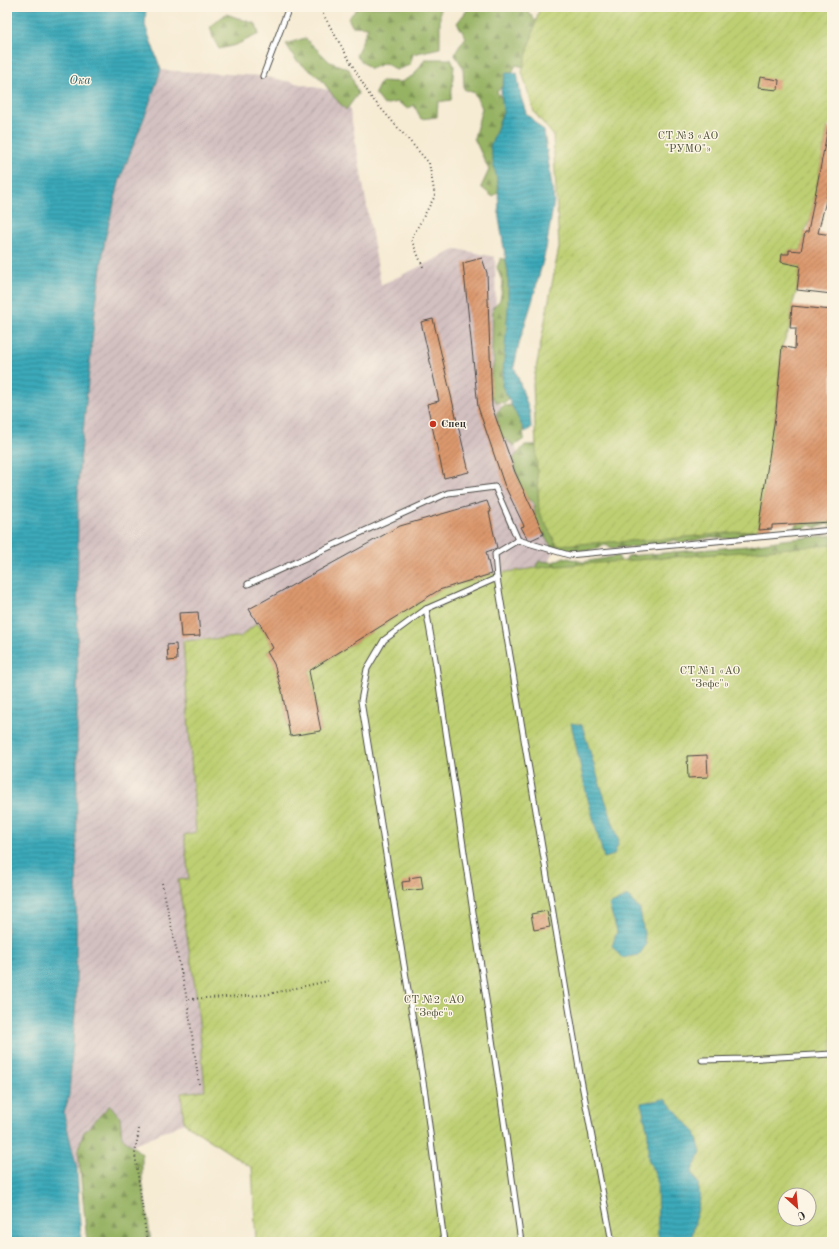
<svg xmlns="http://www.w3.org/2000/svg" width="839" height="1249" font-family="'Old Standard TT',serif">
	<defs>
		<pattern id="industrial-furrows" width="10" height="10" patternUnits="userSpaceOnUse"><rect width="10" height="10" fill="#d2bfc0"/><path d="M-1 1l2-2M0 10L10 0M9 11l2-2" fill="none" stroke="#b4a4a5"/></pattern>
		<pattern id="forest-firs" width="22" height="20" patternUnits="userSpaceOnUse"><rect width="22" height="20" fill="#96b264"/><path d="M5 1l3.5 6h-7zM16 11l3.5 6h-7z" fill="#7b9153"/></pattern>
		<pattern id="garden-furrows" width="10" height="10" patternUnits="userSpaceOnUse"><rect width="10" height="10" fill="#bdcf72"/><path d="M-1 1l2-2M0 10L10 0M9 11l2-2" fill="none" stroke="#a3b263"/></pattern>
		<pattern id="water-rules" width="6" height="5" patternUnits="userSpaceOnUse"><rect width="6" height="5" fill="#3ba9b9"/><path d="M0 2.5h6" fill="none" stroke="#328a97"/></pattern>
		<pattern id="building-hatch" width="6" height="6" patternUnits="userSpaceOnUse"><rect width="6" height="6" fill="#dc986d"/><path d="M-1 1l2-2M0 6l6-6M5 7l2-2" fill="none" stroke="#b37c5a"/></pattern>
	</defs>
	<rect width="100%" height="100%" fill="#fcf5e5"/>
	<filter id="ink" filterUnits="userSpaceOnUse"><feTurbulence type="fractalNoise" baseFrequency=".025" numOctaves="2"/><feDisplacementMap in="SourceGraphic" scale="8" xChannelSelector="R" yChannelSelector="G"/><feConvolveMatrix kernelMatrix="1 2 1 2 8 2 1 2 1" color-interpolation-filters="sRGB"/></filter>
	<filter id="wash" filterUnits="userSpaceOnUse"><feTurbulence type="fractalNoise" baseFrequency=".012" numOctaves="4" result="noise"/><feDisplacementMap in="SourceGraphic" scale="16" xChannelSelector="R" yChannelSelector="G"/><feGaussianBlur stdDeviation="0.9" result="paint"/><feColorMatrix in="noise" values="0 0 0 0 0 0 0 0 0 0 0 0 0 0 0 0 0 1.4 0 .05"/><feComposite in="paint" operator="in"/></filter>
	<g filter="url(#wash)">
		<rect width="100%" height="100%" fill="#f6ebd3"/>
		<path fill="url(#industrial-furrows)" d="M161,70L263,76L347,94L381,285L457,249L495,257L497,395L539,512L557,545L545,567L321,731L290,736L282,692L274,663L267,652L272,648L265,635L257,623L240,637L183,641L196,832L184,835L189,879L178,880L197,999L205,1090L181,1093L184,1123L77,1169L64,1114L69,1095L76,1001L78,483L95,311L105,239L120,179L146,113Z"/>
		<g fill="url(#forest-firs)" stroke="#606e48">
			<path d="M359,7H440V48L413,54L410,65L396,70L385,63L370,69L356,56L368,27L352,26L348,18Z"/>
			<path d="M461,7H518L527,10L540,27L531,69L516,65L509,78L497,92L508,106L503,187L493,197L481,187L489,170L474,138L482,108L474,93L464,89L463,67L454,54L466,37L457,23L468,9Z"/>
			<path d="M226,14L256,24L259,34L236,45L219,49L213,38L210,26Z"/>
			<path d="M305,38L330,62L349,69L358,94L346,110L334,97L321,79L296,60L286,44Z"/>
			<path d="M425,59H451L454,66L451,100L438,102L437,117L421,119L414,105L408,109L398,102L384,105L375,93L381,81L401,82L414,75Z"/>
			<path d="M501,258L510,261L512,392L505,403L496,402L488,391L494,361L492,351L493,307L500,300L503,284L497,267Z"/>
			<path d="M512,405L522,420L524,439L514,446L501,436L496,413L503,406Z"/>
			<path d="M525,445H543L758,526L753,533L732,539L712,537L683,543L674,540L658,546L612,548L605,545C588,555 570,550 552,547L536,525L534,504L523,494L513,459Z"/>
			<path d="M801,517H832V528L828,524L817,528L810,525L801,530L794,527Z"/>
			<path d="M832,535V547L625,562L628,556L746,546L782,540Z"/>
			<path d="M618,556L630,577L532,573L539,561L553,562L564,557L583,562Z"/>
			<path d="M110,1105L120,1117L122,1137L142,1154V1179L151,1242H87L78,1149L84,1132Z"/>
		</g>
		<g fill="url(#garden-furrows)" stroke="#747d4e" fill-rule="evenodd">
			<path d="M540,7H832V123L828,127L811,217L805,232L801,251L789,250V254H782V262L800,266L797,290L792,306L790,328L782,346L776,411L758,530L666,539L557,545L539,512L533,384L559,247L553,135L534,112L522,72Z"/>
			<path d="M832,545V1242H256L252,1168L184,1123L181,1093L205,1090L197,999L178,880L189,879L184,835L196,832L183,641L240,637L257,623L266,635L273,648L267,652L274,663L282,692L290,736L321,730L309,671L439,590L491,574L545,567ZM785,1195H809V1219H785Z"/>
		</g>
		<g fill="url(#water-rules)" stroke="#336a72">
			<path d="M7,7H146L145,25L161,70L146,113L120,179L105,239L95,311L78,483L76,1001L69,1095L64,1114L77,1169L81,1242H7Z"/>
			<path d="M506,73H517L521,97L526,113L544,131L554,201L546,249L532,302L520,340L514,366L530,413L531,428L525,432L502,386L508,307V273L499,218L498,185L490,147L503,112L501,90Z"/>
			<path d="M571,723L582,725L598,778L619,841L614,855L604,858L586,792Z"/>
			<path d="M628,896L640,910L646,945L639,955L622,958L612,946L617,931L609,905Z"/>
			<path d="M665,1099L695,1132L701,1152L692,1171L698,1183L700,1198L691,1242H660L658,1235L657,1179L648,1159V1133L641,1103Z"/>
		</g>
		<g id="blocks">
			<g fill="url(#building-hatch)">
				<path d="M760,77L779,80L778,90L758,88Z"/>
				<path d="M828,128L832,129V176L818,233L832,235V294L797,290L800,266L781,262L782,254H789V250L801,251L805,232H808Z"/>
				<path d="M482,258L487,273L492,407L515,472L544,534L531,540L527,538L521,527L524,526L504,484L478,407L463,263Z"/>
				<path d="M792,306L832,310V522L772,525V529L758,530L776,411L782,346L795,349L796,328H790Z"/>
				<path d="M433,319L469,472L444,478L427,404L439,401L421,322Z"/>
				<path d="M487,501L491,512H489L497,548L486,552L491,574L439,590L309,671L321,731L290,736L282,691L274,664L267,652L273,648L259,622L257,623L249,609L400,526Z"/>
				<path d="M198,612L200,636L181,637L179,613Z"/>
				<path d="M176,644L177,660L168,661L167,645Z"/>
				<path d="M707,755L708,777L688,778L687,756Z"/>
				<path d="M421,876L423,889L403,891L402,882L410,881L409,878Z"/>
				<path d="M547,911L550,927L534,930L531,914Z"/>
			</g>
		</g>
	</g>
	<g filter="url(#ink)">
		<use href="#blocks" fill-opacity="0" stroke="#494844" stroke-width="1"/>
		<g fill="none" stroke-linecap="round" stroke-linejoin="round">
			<g stroke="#494844" stroke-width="7">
				<g id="service">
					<path d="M263,76L289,7"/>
					<path d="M518,540L495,554L497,578L580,1074L612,1242"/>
					<path d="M497,578L426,609L436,665L499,1086L521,1242"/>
					<path d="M248,584L448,493L495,487L518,540L569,555L832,530"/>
					<path d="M426,609L384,640L367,669L361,701L425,1094L444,1242"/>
					<path d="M702,1060L746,1059L832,1054"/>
				</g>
			</g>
			<g stroke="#494844" stroke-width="2" stroke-dasharray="1 3" stroke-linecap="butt">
				<path d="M319,7L370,96L429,163L435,196L411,239L424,269"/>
				<path d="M162,883L187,999"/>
				<path d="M199,1084L187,999L264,995L328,981"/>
				<path d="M139,1129L135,1154L147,1242"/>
			</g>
			<use href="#service" stroke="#fff" stroke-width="5"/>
		</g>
	</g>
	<circle fill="#c8321e" stroke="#fcf5e5" stroke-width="1.5" cx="433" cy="424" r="4"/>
	<g text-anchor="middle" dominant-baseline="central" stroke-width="3" stroke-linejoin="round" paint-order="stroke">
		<g font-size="11" fill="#50543d" stroke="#fcf5e5">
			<text x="688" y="136">СТ №3 «АО<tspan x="688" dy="13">"РУМО"»</tspan></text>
			<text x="710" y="671">СТ №1 «АО<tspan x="710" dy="13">"Зефс"»</tspan></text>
			<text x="434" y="1000">СТ №2 «АО<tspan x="434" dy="13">"Зефс"»</tspan></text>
		</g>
		<g font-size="11" font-weight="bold" fill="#2b2b2b" stroke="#fcf5e5" text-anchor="start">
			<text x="441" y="424">Спец</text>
		</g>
		<g font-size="12" font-style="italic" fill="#315d64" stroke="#fcf5e5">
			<text x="80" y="81">Ока</text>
		</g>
	</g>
	<rect width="839" height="1249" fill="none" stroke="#fcf5e5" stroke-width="24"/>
	<g transform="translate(797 1207) rotate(153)"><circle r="19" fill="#fcf5e5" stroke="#a8a49b"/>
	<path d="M0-3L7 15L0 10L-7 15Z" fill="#c8321e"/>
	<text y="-6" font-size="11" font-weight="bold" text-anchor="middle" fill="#2b2b2b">С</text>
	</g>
</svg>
